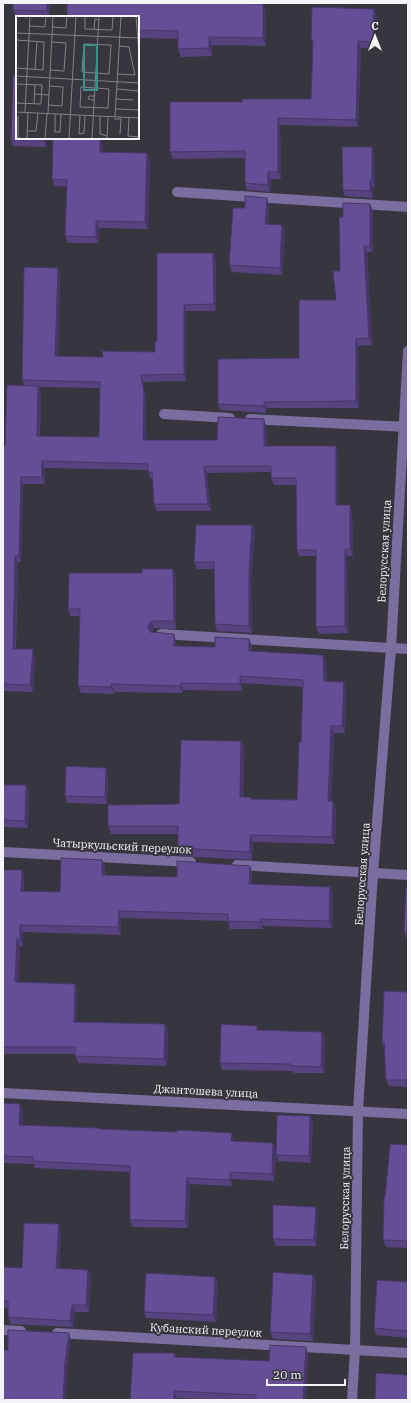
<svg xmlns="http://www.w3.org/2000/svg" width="411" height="1403" font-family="'IBM Plex Serif',serif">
	<rect width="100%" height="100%" fill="#37363e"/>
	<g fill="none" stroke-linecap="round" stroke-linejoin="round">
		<g stroke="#7b6d9f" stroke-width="10">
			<path d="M177,192L408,207"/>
			<path d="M164,414L230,418"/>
			<path d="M250,419L408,427"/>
			<path d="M161,634L408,649"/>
		</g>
		<g stroke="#7b6d9f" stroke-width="10">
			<path d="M3,852L191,862"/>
			<path d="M237,865L408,875"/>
			<path d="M3,1093L408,1114"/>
			<path d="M3,1330L21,1331"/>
			<path d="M57,1333L408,1353"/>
			<path d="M352,1400L355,1350L358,1111L373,873L391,648L408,351"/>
		</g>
	</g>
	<g fill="#564380" fill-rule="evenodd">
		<path d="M13,3H50V17H16L13,10Z"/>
		<path d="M67,3H234L263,4L266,12V46L212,45V56L181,57L178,49V39L138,38V17Z"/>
		<path d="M377,16L375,48H361L358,127L280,125L281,179H271L270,192L247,190L245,183V158L173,159L170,152L242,102L311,99L313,45L311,39Z"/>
		<path d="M46,138V147L13,146L11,140Z"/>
		<path d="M100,139L103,146V152L147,153L150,160L148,229L99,228L98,243H68L65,236L67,187L55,186L52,179Z"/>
		<path d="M372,147L374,154L375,187H373V198L345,196L343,190Z"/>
		<path d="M269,205L268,224L282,225L285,232L282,275L232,272L229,265L245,208Z"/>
		<path d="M373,211V252H367L372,345L358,346L359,408H266V413L220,410L218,404L299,358L336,300L340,271L343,217Z"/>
		<path d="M216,260V311H186V381L143,382L146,400V440H217L266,426L267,446L338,453V505H350L352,512L353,556H347L348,633L319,634L316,627V556H299L297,550L296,485H274L271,478V472L207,473L211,511H157L154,504L153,478H150L148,470L45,468V484H23L21,562H18L16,649L35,656L33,692L3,691V446H5L24,385L22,380L58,268L60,275L58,356L103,357L155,352L157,341ZM39,387L100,388L99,437L40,436L41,393Z"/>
		<path d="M252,525L255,532L251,580L252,633L217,631L215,624L214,569H197L194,562Z"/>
		<path d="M176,576V629L154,628L152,632L176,642V646L215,647L252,646V651L323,655L326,662L327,682L346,690L345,733H334L331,801L336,809L335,844L253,842L252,860L180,856L178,848V834H111L108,826L179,804L241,741L244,749L243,797L252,799L297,800L301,742L303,687L242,683V691L183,690V693L114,692V694L81,693L78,686L80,616H70L68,609Z"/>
		<path d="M108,775L107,804L67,803L65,796Z"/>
		<path d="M3,785H26L29,792L28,828L3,827Z"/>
		<path d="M102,860L105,867V875L177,877L250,866L252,873V884L330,887L333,894L332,928L263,926V929H230L228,921L121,918V935L23,932V946H20L18,982L75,984L77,991L76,1022L165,1024L168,1031L167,1066L78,1063L75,1054H3V870L24,877V891L60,892Z"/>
		<path d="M408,887V938H406L404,931Z"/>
		<path d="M408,992V1087L389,1086L386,1080L385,1049H384L382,1042Z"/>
		<path d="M259,1030L325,1039L324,1073H294L293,1071L222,1070L220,1063Z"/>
		<path d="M3,1103L20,1104L23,1111L22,1125L100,1128V1130L234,1140V1141L273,1143L276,1150L310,1116L313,1123L311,1163L278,1161L276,1155L274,1181L232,1179V1186L190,1184L188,1228L132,1227L130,1220V1172L35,1168L34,1164L3,1163Z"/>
		<path d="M408,1145V1248L386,1247L383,1240L385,1197Z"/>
		<path d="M318,1214L316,1246H276L273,1239Z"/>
		<path d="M61,1231L59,1268L88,1270L91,1277L89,1312H75L73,1327L11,1324L8,1317V1308L3,1307V1267L20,1268L22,1267Z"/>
		<path d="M215,1277L218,1283L216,1322L146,1318L144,1312Z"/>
		<path d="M316,1282L313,1341L273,1339L270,1332Z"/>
		<path d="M408,1282V1338L376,1335L374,1328Z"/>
		<path d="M306,1347L308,1354L306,1400H217L177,1398V1400H130L174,1353L176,1357L269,1361Z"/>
	</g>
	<g fill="#463768">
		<path d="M47,3H50V17L47,11Z"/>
		<path d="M263,4L266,12V46L263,38Z"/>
		<path d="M374,9L377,16L375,48L373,42Z"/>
		<path d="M209,37L212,45V56L209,48Z"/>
		<path d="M358,41L361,48L358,127L356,120Z"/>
		<path d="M278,118L280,125L281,179L278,172Z"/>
		<path d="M44,138H46V147L44,140Z"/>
		<path d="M100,139L103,146V159L100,152Z"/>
		<path d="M372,147L374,154L375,187L372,180Z"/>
		<path d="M147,153L150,160L148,229L145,222Z"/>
		<path d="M268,172L271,179L270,192L268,185Z"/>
		<path d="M370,180L373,187V198L370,191Z"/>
		<path d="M267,198L269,205L268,231L265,224Z"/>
		<path d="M370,204L373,211V252L370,246Z"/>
		<path d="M96,221L99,228L98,243L96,237Z"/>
		<path d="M282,225L285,232L282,275L280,268Z"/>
		<path d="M364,246L367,252L372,345L369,338Z"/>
		<path d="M213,253L216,260V311L214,304Z"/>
		<path d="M58,268L60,275L58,362L55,356Z"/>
		<path d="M184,305L186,311V381L184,374Z"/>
		<path d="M356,339L358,346L359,408L356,401Z"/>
		<path d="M141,375L143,382L146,400V447L143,440Z"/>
		<path d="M38,386L41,393L39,442L37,436Z"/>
		<path d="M264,402L266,408V413L264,406Z"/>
		<path d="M264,419L266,426L267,453L264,446Z"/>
		<path d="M336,446L338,453V512L336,505Z"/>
		<path d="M42,461L45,468V484L42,477Z"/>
		<path d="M204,466L207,473L211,511L208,504Z"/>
		<path d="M21,477L23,484L21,562L19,556Z"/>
		<path d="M350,505L352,512L353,556L350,549Z"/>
		<path d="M252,525L255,532L251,580L252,633L249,626V573Z"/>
		<path d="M345,549L347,556L348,633L345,626Z"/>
		<path d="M15,556L18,562L15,655L13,649Z"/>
		<path d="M173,569L176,576V629L174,621Z"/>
		<path d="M152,621L154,628L151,633L148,626Z"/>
		<path d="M174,634L176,642V653L174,646Z"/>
		<path d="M249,639L252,646V659L249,651Z"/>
		<path d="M33,649L35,656L33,692L30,685Z"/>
		<path d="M323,655L326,662L327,689L324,681Z"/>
		<path d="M240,676L242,683V691L240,684Z"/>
		<path d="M344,682L346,690L345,733L342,726Z"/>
		<path d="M181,683L183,690V693L180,686Z"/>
		<path d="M111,684L114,692V694L111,687Z"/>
		<path d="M331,726L334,733L331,809L328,801Z"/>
		<path d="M241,741L244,749L242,804L240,797Z"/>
		<path d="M106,768L108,775L107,804L105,797Z"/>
		<path d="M26,785L29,792L28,828L25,821Z"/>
		<path d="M333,801L336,809L335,844L332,837Z"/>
		<path d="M250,835L253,842L252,860L250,852Z"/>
		<path d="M102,860L105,867L104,882L102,875Z"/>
		<path d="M250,866L252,873V891L249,884Z"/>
		<path d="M22,870L24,877L23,898L21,891Z"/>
		<path d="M330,887L333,894L332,928L329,921Z"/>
		<path d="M119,911L121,918V935L118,927Z"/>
		<path d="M260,919L263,926V929L260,922Z"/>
		<path d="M20,925L23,932V946L20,939Z"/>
		<path d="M17,939L20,946L18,989L15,982Z"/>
		<path d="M75,984L77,991L76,1029L74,1022Z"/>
		<path d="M165,1024L168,1031L167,1066L164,1059Z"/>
		<path d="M322,1032L325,1039L324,1073L321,1067Z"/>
		<path d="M20,1104L23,1111L22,1131L19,1125Z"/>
		<path d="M310,1116L313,1123L311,1163L309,1156Z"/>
		<path d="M232,1133L234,1140V1148L231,1141Z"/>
		<path d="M273,1143L276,1150L274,1181L272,1174Z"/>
		<path d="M230,1172L232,1179V1186L230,1180Z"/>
		<path d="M187,1178L190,1184L188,1228L185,1221Z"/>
		<path d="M316,1207L318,1214L316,1246L314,1240Z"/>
		<path d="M59,1224L61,1231L59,1275L56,1268Z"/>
		<path d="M88,1270L91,1277L89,1312L86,1305Z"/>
		<path d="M313,1275L316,1282L313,1341L310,1334Z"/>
		<path d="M215,1277L218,1283L216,1322L213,1315Z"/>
		<path d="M72,1305L75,1312L73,1327L70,1321Z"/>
		<path d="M69,1333L71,1340L67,1371L66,1400H63L65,1363Z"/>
		<path d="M306,1347L308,1354L306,1400H303Z"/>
		<path d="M174,1391L177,1398V1400H174Z"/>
	</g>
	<g fill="#644e95" stroke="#463768">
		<path d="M13,3H47V11L13,10Z"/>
		<path d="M67,3H231L263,4V38L209,37V48L178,49V31L138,30V17H67Z"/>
		<path d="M312,7L374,9L373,42L358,41L356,120L278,118V172H268V185L245,183V151L170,152V102H242V99H311L313,40L311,39Z"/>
		<path d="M13,75H17V138H44V140H11Z"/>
		<path d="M53,138L100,139V152L147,153L145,222L96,221V237L65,236L67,180L52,179Z"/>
		<path d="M342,147H372V180H370V191L343,190Z"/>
		<path d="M245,196L267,198L265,224L282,225L280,268L229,265L233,208H245Z"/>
		<path d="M343,203L370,204V246H364L369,338L356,339V401L264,402V406L218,404V359L299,358V300H336L333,271H340L339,217H343Z"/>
		<path d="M157,253H213L214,304L184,305V374L141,375L144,393L143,440H217L218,417L264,419V446H336V505H350V549H345V626L316,627V550H297L296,478H271V466H204L208,504H154L152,472H148V464L42,461V477H21L19,556H15L13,649H33L30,685L3,684V446H5L7,385L38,386L37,436L99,437L100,382L22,380L24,267L58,268L55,356L103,357L102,351L155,352V341H157Z"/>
		<path d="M196,525H252L249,573V626L215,624L214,562H194Z"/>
		<path d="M142,569H173L174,621H152L148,626L150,632L174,634V646L215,647V637L249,639V651L323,655L324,681L344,682L342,726H331L328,801H333L332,837L250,835V852L178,848V826H108V805L179,804L181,740L241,741L240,797H251V799L297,800L299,742H301L303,680L240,676V684L181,683L180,686L111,684V687L78,686L80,609H68L69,573H142Z"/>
		<path d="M66,766L106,768L105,797L65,796Z"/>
		<path d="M3,785H26L25,821L3,820Z"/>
		<path d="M61,858L102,860V875L177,877V861L250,866L249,884L330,887L329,921L260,919V922L228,921V914L119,911L118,927L20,925V939H17L15,982L75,984L74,1022L165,1024L164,1059L75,1056V1047H3V870H22L21,891L60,892Z"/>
		<path d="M406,887H408V931H404Z"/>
		<path d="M384,991L408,992V1080H386L384,1042H382Z"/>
		<path d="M221,1024L257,1026V1030L322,1032L321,1067L291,1066V1064L220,1063Z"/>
		<path d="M3,1103L20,1104L19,1125L100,1128V1129L177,1132V1130L232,1133L231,1141L273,1143L272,1174L230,1172V1180L187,1178L185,1221L130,1220V1166L33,1161V1157L3,1156Z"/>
		<path d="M277,1115L310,1116L309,1156L276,1155Z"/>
		<path d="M390,1144L408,1145V1241L383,1240L384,1197H385Z"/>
		<path d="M273,1205L316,1207L314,1240L273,1239Z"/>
		<path d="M24,1223L59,1224L56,1268L88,1270L86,1305H72L70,1321L8,1317V1301H3V1267L20,1268L22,1267Z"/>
		<path d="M273,1272L313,1275L310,1334L270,1332Z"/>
		<path d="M146,1273L215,1277L213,1315L144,1312Z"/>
		<path d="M377,1280L408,1282V1331L374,1328Z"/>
		<path d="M8,1330L69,1333L65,1363L63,1400H3V1350H8Z"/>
		<path d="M270,1345L306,1347L303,1400H256V1395L174,1391V1400H130L133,1353H174V1357L269,1361Z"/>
		<path d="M376,1373L408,1375V1400H375Z"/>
	</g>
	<g text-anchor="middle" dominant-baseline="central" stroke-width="4" stroke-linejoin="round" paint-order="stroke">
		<g font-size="11" fill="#f5f4f9" stroke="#37363e">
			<text transform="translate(384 551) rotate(-87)">Белорусская улица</text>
			<text transform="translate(122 846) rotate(3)">Чатыркульский переулок</text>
			<text transform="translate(362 874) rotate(-86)">Белорусская улица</text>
			<text transform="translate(206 1091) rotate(3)">Джантошева улица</text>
			<text transform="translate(345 1198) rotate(-89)">Белорусская улица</text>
			<text transform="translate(206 1330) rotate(3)">Кубанский переулок</text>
		</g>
	</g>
	<g transform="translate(16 16)">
		<rect width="123" height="123" fill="#37363e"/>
		<path fill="none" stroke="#838289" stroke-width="1" d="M69,0V13L96,14L97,0M120,0L123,38M14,10L29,11L30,0M37,11L50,12L51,0M78,13L79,3L83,4M0,17L123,22M0,24L28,26L27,54L0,52M68,28L95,29L93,58L66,56ZM19,53L21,25M34,54L48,55L50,27L36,26M102,58L119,59L113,31L103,30M0,60L123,67M0,68L26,69L25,88L0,87M65,71L93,73L92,92L64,91ZM101,73L122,75L123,78M18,78L33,79M100,83L117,84M78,84L72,83L73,80H79M18,88L19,69M32,89L46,90L47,71L33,70M100,93L123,94M0,96L123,102M9,96L14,0M32,97L37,0M39,98V116H44L45,98M64,99L63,118L68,117L69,100M84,100V118L91,120M99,101L105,0M113,102L112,120L123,121M98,103H105L104,118M11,115H20L22,97M0,122L15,123M2,122V100M11,123L12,96M29,123L31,98M53,123L60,0M76,123L83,0M91,123L92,101"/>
		<path fill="#3d8f8a" fill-opacity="0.15" stroke="#3d8f8a" stroke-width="2" d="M68,29H81V74H68Z"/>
		<rect width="123" height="123" fill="none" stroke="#f5f4f9" stroke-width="2"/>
	</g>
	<rect width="411" height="1403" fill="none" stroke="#f5f4f9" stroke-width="8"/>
	<g transform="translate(375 36)" stroke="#37363e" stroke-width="3" paint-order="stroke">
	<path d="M0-3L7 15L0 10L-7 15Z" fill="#f5f4f9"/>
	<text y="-6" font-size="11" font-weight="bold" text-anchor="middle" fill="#f5f4f9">С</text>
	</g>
	<path d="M267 1379v6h78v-6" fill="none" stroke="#f5f4f9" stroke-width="2"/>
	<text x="273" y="1379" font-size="12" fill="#f5f4f9" stroke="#37363e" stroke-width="3" paint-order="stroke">20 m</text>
</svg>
